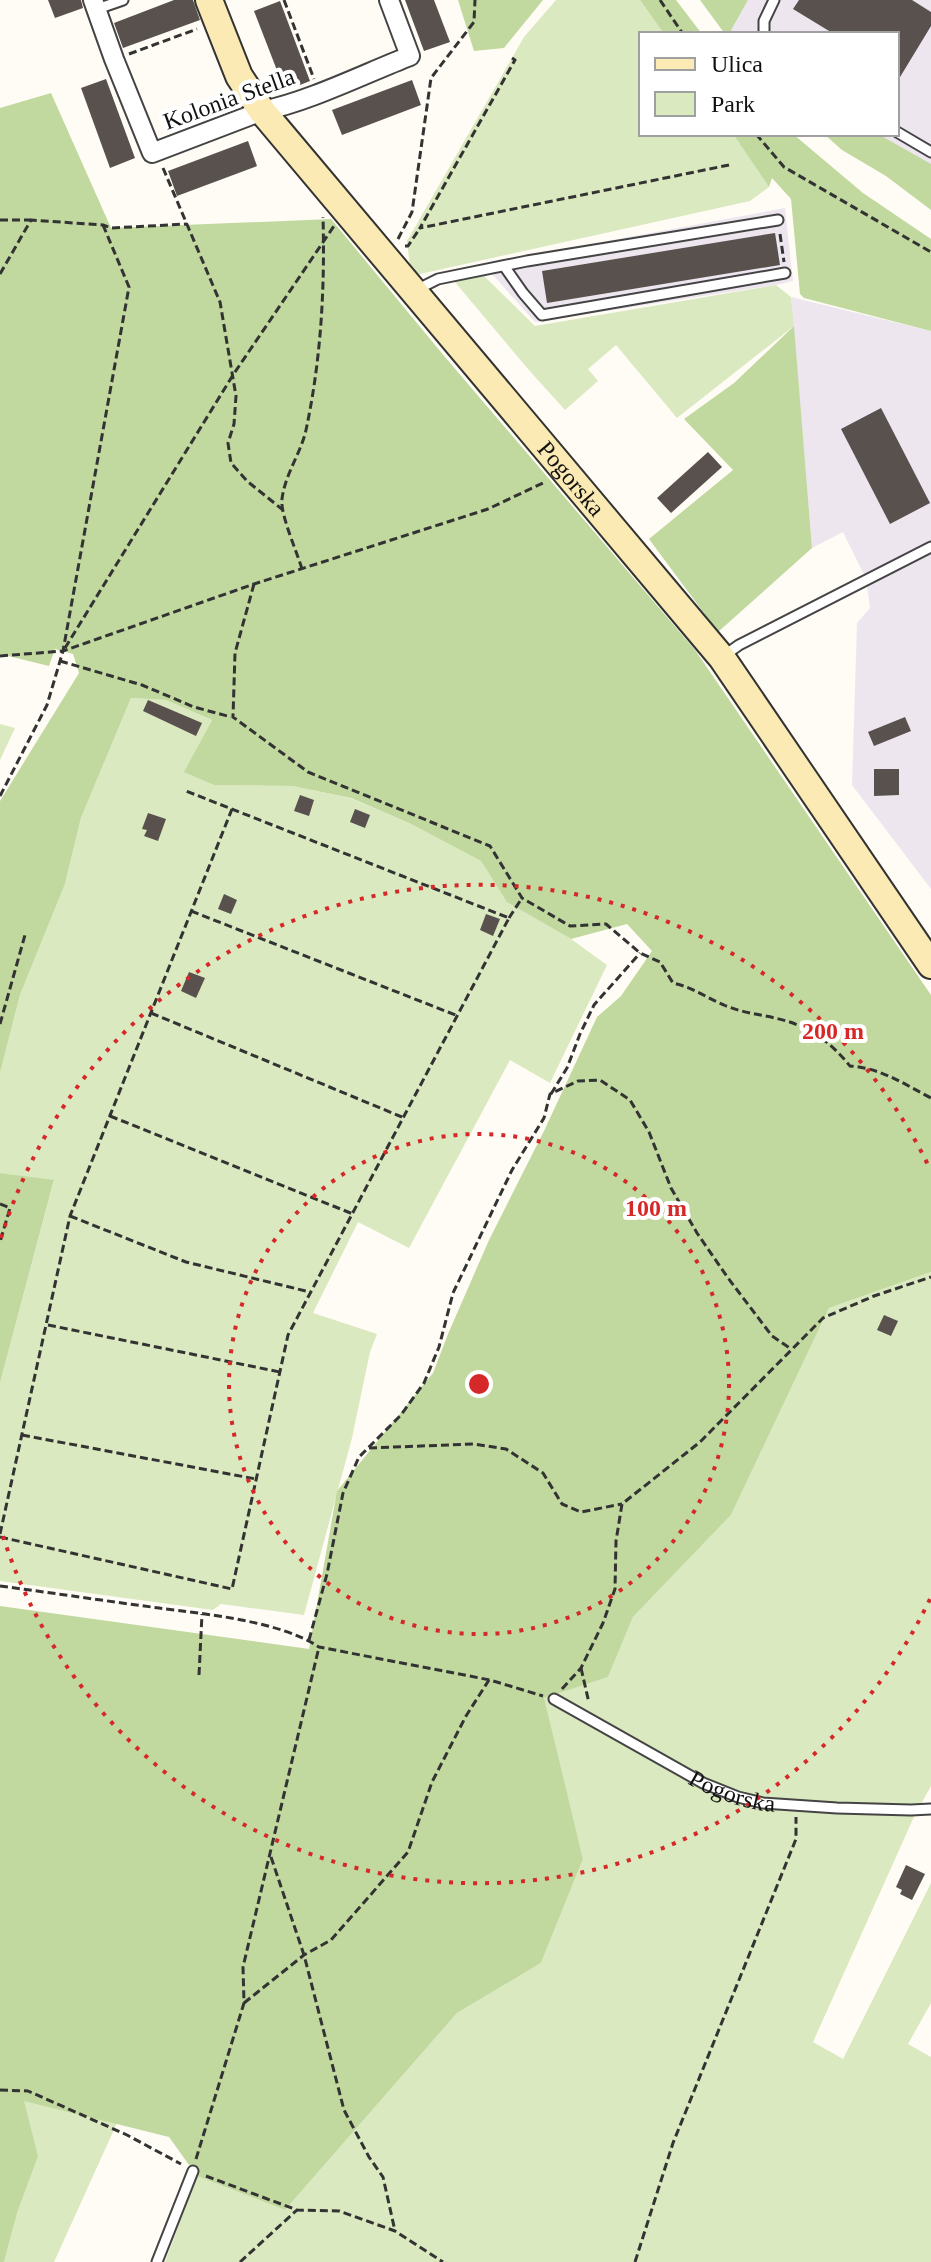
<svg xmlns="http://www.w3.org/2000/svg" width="931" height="2262" font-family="'Times New Roman',serif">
	<rect width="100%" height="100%" fill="#fffcf5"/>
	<g fill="#ede6ef">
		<path d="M748,0H931V210L849,134H897V34H729Z"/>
		<path d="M785,208L793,281L776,285L535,322L483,264Z"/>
		<path d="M791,297L931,331V889L852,785L857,623L870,608L866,579L843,532L812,548Z"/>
	</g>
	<g fill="#dae9bf">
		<path d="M556,0H640L664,34H641V134H733L769,187L750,201L411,276L407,241L524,37Z"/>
		<path d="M484,276L535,326L776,285L791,297L794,326L677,418L616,345L588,369L598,381L565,410L528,369L454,281Z"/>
		<path d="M131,698L166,700L212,720L185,771L214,785L292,786L350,798L409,823L481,861L508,902L571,939L607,965L550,1083L510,1060L409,1248L358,1222L313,1313L377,1334L370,1352L352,1438L304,1615L221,1604L213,1610L0,1581V1383L54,1181L0,1173V1073L20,995L65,884L81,818Z"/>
		<path d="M0,724L15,728L0,760Z"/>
		<path d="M931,1272V1786L913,1819L813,2042L843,2059L931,1883V2003L908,2044L931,2057V2262H165L197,2176L285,2210L457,2013L541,1963L583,1859L543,1698L608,1677L633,1617L731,1515L829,1308Z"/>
		<path d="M24,2100L117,2123L54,2262H4L18,2210Z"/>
	</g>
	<g fill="#c1d99f">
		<path d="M458,0H543L504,48L474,51Z"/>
		<path d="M640,0H676L702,34H664Z"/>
		<path d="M700,0H748L729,34H725Z"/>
		<path d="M51,93L111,228L331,219L445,357L695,650L931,995V1272L829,1308L731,1515L633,1617L608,1677L544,1698L583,1859L541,1963L457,2013L285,2210L197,2176L169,2137L24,2101L38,2156L18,2210L4,2262H0V1606L309,1649L337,1491L433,1373L448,1334L489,1240L544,1131L597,1017L621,996L652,951L627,924L571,939L507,902L481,861L409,823L351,798L292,786L214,785L184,772L212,720L166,700L131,698L81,818L65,884L20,995L0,1073V801L79,673L73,654L55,649L49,666L0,654V108Z"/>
		<path d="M733,134H793L863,193L931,239V331L804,298L800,294L791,199L772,178L769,187Z"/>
		<path d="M824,134H878L931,164V210L886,176L842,150Z"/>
		<path d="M794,326L812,548L718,632L649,539L733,470L684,419L734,383Z"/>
		<path d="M0,1173L54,1180L0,1383Z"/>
	</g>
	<g fill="#59514e">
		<path d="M48,0H81L83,8L55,18Z"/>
		<path d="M174,0H193L200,20L123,48L114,23Z"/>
		<path d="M405,0H434L450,42L424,51Z"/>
		<path d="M799,0H912L931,12V26L897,82V34H834L793,9Z"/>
		<path d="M280,1L310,81L285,91L254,11Z"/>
		<path d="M106,79L135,158L110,168L81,88Z"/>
		<path d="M412,80L421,105L342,135L332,110Z"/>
		<path d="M248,141L257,166L177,196L168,171Z"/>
		<path d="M775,233L780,265L547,303L542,271Z"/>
		<path d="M881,408L930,503L890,524L841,429Z"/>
		<path d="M708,452L722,467L671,513L657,498Z"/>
		<path d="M148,700L202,723L196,736L143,711Z"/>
		<path d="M905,717L911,731L874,746L868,732Z"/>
		<path d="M874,769H899V795L874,796Z"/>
		<path d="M300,795L314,800L309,816L294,811Z"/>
		<path d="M355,809L370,815L365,828L350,822Z"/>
		<path d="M148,813L166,819L158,841L144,836L147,830L142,829Z"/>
		<path d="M224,894L237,900L231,914L218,909Z"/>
		<path d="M486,914L500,919L493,936L480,930Z"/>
		<path d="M189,972L205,978L196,998L181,991Z"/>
		<path d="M884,1315L898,1321L891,1336L877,1330Z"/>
		<path d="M906,1865L925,1874L912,1900L900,1894L902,1890L896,1887Z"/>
	</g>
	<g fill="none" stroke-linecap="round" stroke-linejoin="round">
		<g stroke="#444" stroke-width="13">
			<g id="lane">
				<path d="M97,9L123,0"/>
				<path d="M764,34V21L774,0"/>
				<path d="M897,132L931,152"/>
				<path d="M504,266L523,293L542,315L785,273"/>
				<path d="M416,290L438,279L527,261L778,220"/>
				<path d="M725,655L739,645L931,547"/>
				<path id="s1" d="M554,1699L703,1783L738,1797L763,1803L837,1808L911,1810L931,1809"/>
				<path d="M157,2262L193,2171"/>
			</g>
		</g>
		<g stroke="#444" stroke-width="22">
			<path id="street" d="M93,0L114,59L152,153L262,111C308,102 366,73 410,56L389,0"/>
		</g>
		<g stroke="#333" stroke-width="30">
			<g id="secondary">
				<path id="s2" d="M209,0L239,76L262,111L722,658L931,965"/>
			</g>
		</g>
		<g stroke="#333" stroke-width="3" stroke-dasharray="8 4" stroke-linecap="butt">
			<path d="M284,0L314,79"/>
			<path d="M660,0L683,34"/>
			<path d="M129,54L197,29"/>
			<path d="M512,58L515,60L420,228L729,165"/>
			<path d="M756,134L784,167L931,252"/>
			<path d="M163,168L220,302L236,396L234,424L228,443L231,463L247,481L283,510"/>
			<path d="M0,220H31"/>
			<path d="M780,234L784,262"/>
			<path d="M398,239L412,212L431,78L474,22L475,0"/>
			<path d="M405,246H408L420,228"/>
			<path d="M0,274L31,220L103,225L111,228L187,224"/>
			<path d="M302,569C297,552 280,514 282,499C285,474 301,453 306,430C321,360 325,288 323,217"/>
			<path d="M254,584L235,653L233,717L308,772L490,846L522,898L570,926L606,924L640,953L660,962L673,983C692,987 707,998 724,1005C749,1016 778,1015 802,1027C821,1035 837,1050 850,1066C881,1068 904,1084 931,1098"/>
			<path d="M65,648L233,375L334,226"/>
			<path d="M0,656L63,651L254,584L488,509L545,482"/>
			<path d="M60,661L142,685L194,707L231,717"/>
			<path d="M0,796L47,705L63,651L129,287L103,225"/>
			<path d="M191,911L458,1016"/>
			<path d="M509,918L522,898"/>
			<path d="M151,1013L402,1117"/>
			<path d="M0,1024L25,935"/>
			<path d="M551,1094L567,1068L580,1034L594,1005L640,953"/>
			<path d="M110,1116L353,1214"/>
			<path d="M0,1204L10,1208L0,1242"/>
			<path d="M70,1216L186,1262L310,1292"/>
			<path d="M48,1325L280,1372"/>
			<path d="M22,1435L256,1479"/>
			<path d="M369,1448L474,1444L506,1449L543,1473L562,1504L581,1512L622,1504"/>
			<path d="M0,1534L70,1216L232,809"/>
			<path d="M0,1537L232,1589L288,1335L509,918L186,791"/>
			<path d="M0,1586C53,1593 106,1601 159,1608C205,1614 280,1621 319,1647L490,1680L543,1696"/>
			<path d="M309,1640L327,1574L343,1493L359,1457L401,1415L424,1383L439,1347L453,1293L512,1170L544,1118L550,1094L578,1081L600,1080L630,1100L649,1132L671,1188L697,1233L728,1278L772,1336L791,1349"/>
			<path d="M581,1668L589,1703"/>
			<path d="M199,1675L202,1614"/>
			<path d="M562,1689L581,1668L603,1623L615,1589L616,1541L622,1504L700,1442L823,1318L874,1296L931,1277"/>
			<path d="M271,1857L304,1955L344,2110L369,2157L383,2177L395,2231"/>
			<path d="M244,2003L304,1955L331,1940L408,1852L432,1782L466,1716L489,1680"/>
			<path d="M0,2090L28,2091L127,2135L181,2164"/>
			<path d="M196,2159L244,2003L243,1967L319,1647"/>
			<path d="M206,2176L297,2210L339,2211L395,2231L443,2262"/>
			<path d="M240,2262L297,2210"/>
			<path d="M635,2262L673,2143L796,1839V1817"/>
		</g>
		<use href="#lane" stroke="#fff" stroke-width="9"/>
		<use href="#street" stroke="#fff" stroke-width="18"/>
		<use href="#secondary" stroke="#fbeab4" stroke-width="26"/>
	</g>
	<g fill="none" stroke="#d62828" stroke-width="4" stroke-dasharray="4 8">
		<circle cx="479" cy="1384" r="250"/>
		<path d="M930 1599A500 500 0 0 1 1 1530M1 1238A500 500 0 0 1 930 1169"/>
	</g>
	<g text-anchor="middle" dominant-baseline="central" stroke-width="8" stroke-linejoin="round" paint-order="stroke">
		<g font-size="24" fill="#111" stroke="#fff">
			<text transform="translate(229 99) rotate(-20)">Kolonia Stella</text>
			<text stroke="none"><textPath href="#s2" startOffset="604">Pogorska</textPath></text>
			<text stroke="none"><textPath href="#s1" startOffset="202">Pogorska</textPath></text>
		</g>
	</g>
	<circle cx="479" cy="1384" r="12" fill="#d62828" stroke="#fff" stroke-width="4"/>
	<g font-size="24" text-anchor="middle" font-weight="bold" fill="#d62828" stroke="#fff" stroke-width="8" stroke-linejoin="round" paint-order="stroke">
		<text x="833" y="1039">200 m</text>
		<text x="656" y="1216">100 m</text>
	</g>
	<rect x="639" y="32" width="260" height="104" fill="#ffffff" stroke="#a0a0a0" stroke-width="2"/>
	<rect x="655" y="58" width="40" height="12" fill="#fbeab4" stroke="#a0a0a0" stroke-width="2"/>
	<text x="711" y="72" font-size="24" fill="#111111">Ulica</text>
	<rect x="655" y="92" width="40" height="24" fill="#dae9bf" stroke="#a0a0a0" stroke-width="2"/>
	<text x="711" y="112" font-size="24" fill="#111111">Park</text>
</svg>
